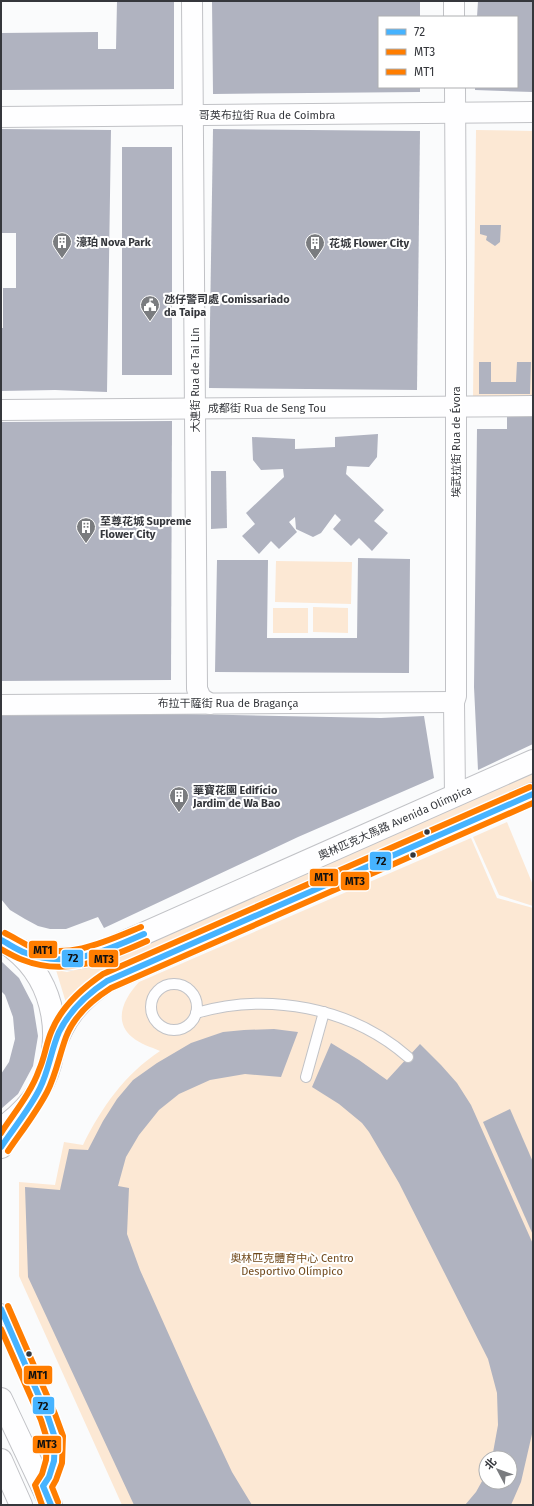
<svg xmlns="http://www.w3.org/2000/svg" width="534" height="1506" font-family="'Fira Sans','Noto Sans SC',sans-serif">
	<rect width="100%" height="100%" fill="#fafbfc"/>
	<g fill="#fce8d4" fill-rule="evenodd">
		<path d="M476,130L533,131V397L473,399Z"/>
		<path d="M276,561L352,562L351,604L275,602Z"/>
		<path d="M313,607L348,608V633L313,632Z"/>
		<rect x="273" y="608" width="35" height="25"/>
		<path d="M533,770V783L530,784L67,1006L56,970L67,972L94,965Z"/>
		<path d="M507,822L533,885V906L499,895L473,837Z"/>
		<path d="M471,838L497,898L533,908V1505H122L19,1276V1182L55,1185L64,1142L83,1145C101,1108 125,1074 160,1051C151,1047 140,1044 132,1037C112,1020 125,997 139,982ZM486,1458H510V1482H486Z"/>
	</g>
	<g fill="#b0b3c0">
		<path d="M117,1H174V89L1,90V33L98,32V49H116Z"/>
		<path d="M212,1H420V17H379V87H420V92L213,94Z"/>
		<path d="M478,1H533V92L475,90V87H517V17H477Z"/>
		<path d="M1,129L111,130L107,392L55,390L1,391V328H3V288H16V233H1Z"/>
		<path d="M213,129L420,131L417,390L209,388Z"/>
		<rect x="122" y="147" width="50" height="228"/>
		<path d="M480,225H501L500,242L495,246L486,240L487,236L480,234Z"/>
		<path d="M479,362H491V382H516L517,362H531L530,394H479Z"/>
		<path d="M507,412H533V744L478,770L474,687L477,429H507Z"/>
		<path d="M172,421L171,680L1,681V422Z"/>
		<path d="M378,434L377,457L369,467L347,466L346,474L384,510L374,521L388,533L372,551L359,538L351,546L333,529L341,520L335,514L321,533L313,537L296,529L295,517L289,522L297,532L279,549L271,541L259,554L242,536L255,524L246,513L284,477L283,469L261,470L253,460L252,437L295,439V449L335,447V437Z"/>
		<path d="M211,471H226L227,528L211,529Z"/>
		<path d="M358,558L410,559L409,673L215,672L217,560H268L267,638H357Z"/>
		<path d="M137,713L381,718L424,716L434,778L298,837L104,928L98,917L66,929H50L38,926L25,919L10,910L1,899V715Z"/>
		<path d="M1,961L19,978L33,1005L38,1036L33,1066L18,1094L1,1109V1074L9,1062L15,1039L13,1017L5,995L1,991Z"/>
		<path d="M274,1029L298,1032L281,1077L245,1074L210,1080L179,1094L159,1110L139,1135L126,1157L118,1186L129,1188L127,1234L140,1270L194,1391L232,1472L252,1505H134L28,1277L25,1187L60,1190L69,1149L88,1150L103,1121L117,1099L133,1080L157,1063L191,1043L223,1032L244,1030Z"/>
		<path d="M331,1043L359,1060L387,1080L420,1044L441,1065L457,1083L471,1105L533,1244V1418L532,1434L521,1482L511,1505H465L476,1492L486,1474V1482H510V1458H492L498,1425L497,1393L488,1359L399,1183L369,1132L362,1123L339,1104L312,1087Z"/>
		<path d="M510,1109L533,1162V1235L483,1122Z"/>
	</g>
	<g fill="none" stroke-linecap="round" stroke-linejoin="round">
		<g stroke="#c1c2c6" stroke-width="12">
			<g id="lane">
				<circle cx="174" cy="1007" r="23"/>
				<path d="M196,1013C268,992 351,1007 408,1057"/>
				<path d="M306,1077L324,1012"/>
				<path d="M1,1309L48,1417L55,1438L54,1461L49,1477L43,1486"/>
			</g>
		</g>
		<g stroke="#c1c2c6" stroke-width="22">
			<g id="street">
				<path d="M192,1L197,689L201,698L210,704"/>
				<path d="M454,1V17"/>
				<path d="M455,87L456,264V696L454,702L455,796"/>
				<path d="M1,117L533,112"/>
				<path d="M1,410L533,406"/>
				<path d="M1,705L454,702"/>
			</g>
		</g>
		<g stroke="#c1c2c6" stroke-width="24">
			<g id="primary">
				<path d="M10,946C44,961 64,962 100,953L533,761"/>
				<path d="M53,1050C64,1018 79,1000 107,981L533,794"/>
				<path d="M1,1129C16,1118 29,1106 39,1090C66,1045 56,982 14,949"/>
				<path d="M1,1147L19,1119"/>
				<path d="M1,1399L51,1505"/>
				<path d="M1,1460L21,1505"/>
			</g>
		</g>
		<use href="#lane" stroke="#fefeff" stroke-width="10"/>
		<use href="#street" stroke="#fefeff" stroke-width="20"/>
		<use href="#primary" stroke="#fefeff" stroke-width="22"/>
		<g stroke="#fff" stroke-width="9">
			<g id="bus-1">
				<path d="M1,940C9,944 17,950 26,953C67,969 106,951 144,934"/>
				<path d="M1,1147C13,1129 31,1107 40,1088C49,1070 51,1050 59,1032C70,1010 87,994 107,981L533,794"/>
				<path d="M1,1309L48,1417L55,1438L54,1461L49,1477L43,1486L51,1505"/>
			</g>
		</g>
		<g stroke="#fff" stroke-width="9">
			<g id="bus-2">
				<path d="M1,949C8,953 15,957 23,960C66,977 107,959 147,941"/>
				<path d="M8,1151C21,1132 36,1113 47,1092C56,1075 59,1056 66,1037C74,1016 92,1000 111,988L533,803"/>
				<path d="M1,1329L41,1420L47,1439L46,1460L42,1474L35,1485L42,1505"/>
			</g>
		</g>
		<g stroke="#fff" stroke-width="9">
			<g id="bus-3">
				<path d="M5,933C13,937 21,942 29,946C68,960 105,942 141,927"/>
				<path d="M1,1133C14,1113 31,1093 39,1070C45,1057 46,1043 52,1030C62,1006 81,989 103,974L530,787"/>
				<path d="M8,1306L55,1414L63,1436L62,1463L56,1480L52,1487L58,1502"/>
			</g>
		</g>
		<use href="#bus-1" stroke="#46b3ff" stroke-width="6"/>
		<use href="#bus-2" stroke="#ff7d00" stroke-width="6"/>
		<use href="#bus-3" stroke="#ff7d00" stroke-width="6"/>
	</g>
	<defs>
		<g id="building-pin" transform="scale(1)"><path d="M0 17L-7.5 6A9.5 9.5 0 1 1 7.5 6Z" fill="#7a7c7f" stroke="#fff"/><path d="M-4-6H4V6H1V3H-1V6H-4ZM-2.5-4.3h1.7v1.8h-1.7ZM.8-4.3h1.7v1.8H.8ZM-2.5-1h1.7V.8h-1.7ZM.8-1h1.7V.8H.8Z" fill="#fff"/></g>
		<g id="civic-pin" transform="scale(1)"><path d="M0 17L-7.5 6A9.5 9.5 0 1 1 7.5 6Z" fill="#7a7c7f" stroke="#fff"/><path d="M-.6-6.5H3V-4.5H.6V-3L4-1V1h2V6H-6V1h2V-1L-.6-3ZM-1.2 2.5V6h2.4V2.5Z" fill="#fff"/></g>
	</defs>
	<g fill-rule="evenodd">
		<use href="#building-pin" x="62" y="242"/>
		<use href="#building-pin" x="315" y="243"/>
		<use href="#civic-pin" x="150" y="305"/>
		<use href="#building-pin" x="86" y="527"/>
		<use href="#building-pin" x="179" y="796"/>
	</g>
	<g fill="#35373c" stroke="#fff" stroke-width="1.5">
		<circle cx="427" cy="832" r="3.5"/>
		<circle cx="413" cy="855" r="3.5"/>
		<circle cx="29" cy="1354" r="3.5"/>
	</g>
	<g text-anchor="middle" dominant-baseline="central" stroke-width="4" stroke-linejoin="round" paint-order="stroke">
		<g font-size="11" fill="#35373c" stroke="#fff">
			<text x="267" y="115">哥英布拉街 Rua de Coimbra</text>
			<text transform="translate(195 380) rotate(-90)">大連街 Rua de Tai Lin</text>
			<text x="267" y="408">成都街 Rua de Seng Tou</text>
			<text transform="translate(456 442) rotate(-90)">埃武拉街 Rua de Évora</text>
			<text x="228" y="703">布拉干薩街 Rua de Bragança</text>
			<text transform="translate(395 823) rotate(-24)">奧林匹克大馬路 Avenida Olímpica</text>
		</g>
		<g font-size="11" font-weight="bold" fill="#35373c" stroke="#fff" text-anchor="start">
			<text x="76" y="242">濠珀 Nova Park</text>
			<text x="329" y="243">花城 Flower City</text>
			<text x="164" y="299">氹仔警司處 Comissariado<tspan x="164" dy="13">da Taipa</tspan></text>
			<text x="100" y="521">至尊花城 Supreme<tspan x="100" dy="13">Flower City</tspan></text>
			<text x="193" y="790">華寶花園 Edifício<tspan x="193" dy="13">Jardim de Wa Bao</tspan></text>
		</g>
		<g font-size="11" fill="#714a1c" stroke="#fff">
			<text x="292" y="1258">奧林匹克體育中心 Centro<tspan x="292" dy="13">Desportivo Olímpico</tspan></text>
		</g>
	</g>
	<g stroke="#fff" stroke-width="1.5">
		<rect x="369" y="851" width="23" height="20" rx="4" fill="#46b3ff"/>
		<rect x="309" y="868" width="30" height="19" rx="4" fill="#ff7d00"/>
		<rect x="340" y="871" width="30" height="20" rx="4" fill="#ff7d00"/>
		<rect x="28" y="940" width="30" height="19" rx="4" fill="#ff7d00"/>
		<rect x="61" y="949" width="23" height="19" rx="4" fill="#46b3ff"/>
		<rect x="88" y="949" width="31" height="19" rx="4" fill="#ff7d00"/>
		<rect x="23" y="1365" width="30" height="20" rx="4" fill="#ff7d00"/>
		<rect x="32" y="1396" width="23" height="19" rx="4" fill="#46b3ff"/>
		<rect x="32" y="1435" width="30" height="19" rx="4" fill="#ff7d00"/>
	</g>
	<g font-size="11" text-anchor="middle" font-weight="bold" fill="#111">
		<text x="381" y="865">72</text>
		<text x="324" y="881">MT1</text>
		<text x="355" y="885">MT3</text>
		<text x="43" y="954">MT1</text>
		<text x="73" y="962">72</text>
		<text x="104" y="963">MT3</text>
		<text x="38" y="1379">MT1</text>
		<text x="43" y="1410">72</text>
		<text x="47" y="1448">MT3</text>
	</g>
	<rect width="534" height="1506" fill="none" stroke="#35373c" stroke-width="4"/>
	<rect x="378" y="16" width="140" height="72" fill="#ffffff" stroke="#aeafb1"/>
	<rect x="386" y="29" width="20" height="6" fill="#46b3ff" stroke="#aeafb1"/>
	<text x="414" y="36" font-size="12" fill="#35373c">72</text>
	<rect x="386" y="49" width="20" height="6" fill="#ff7d00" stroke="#aeafb1"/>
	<text x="414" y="56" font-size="12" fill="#35373c">MT3</text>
	<rect x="386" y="69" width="20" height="6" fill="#ff7d00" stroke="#aeafb1"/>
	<text x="414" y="76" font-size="12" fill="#35373c">MT1</text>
	<g transform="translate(498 1470) rotate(311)"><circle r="19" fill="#ffffff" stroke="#aeafb1"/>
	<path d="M0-3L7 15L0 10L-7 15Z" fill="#7a7c7f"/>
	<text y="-6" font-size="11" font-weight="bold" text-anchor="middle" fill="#35373c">北</text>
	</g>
</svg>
